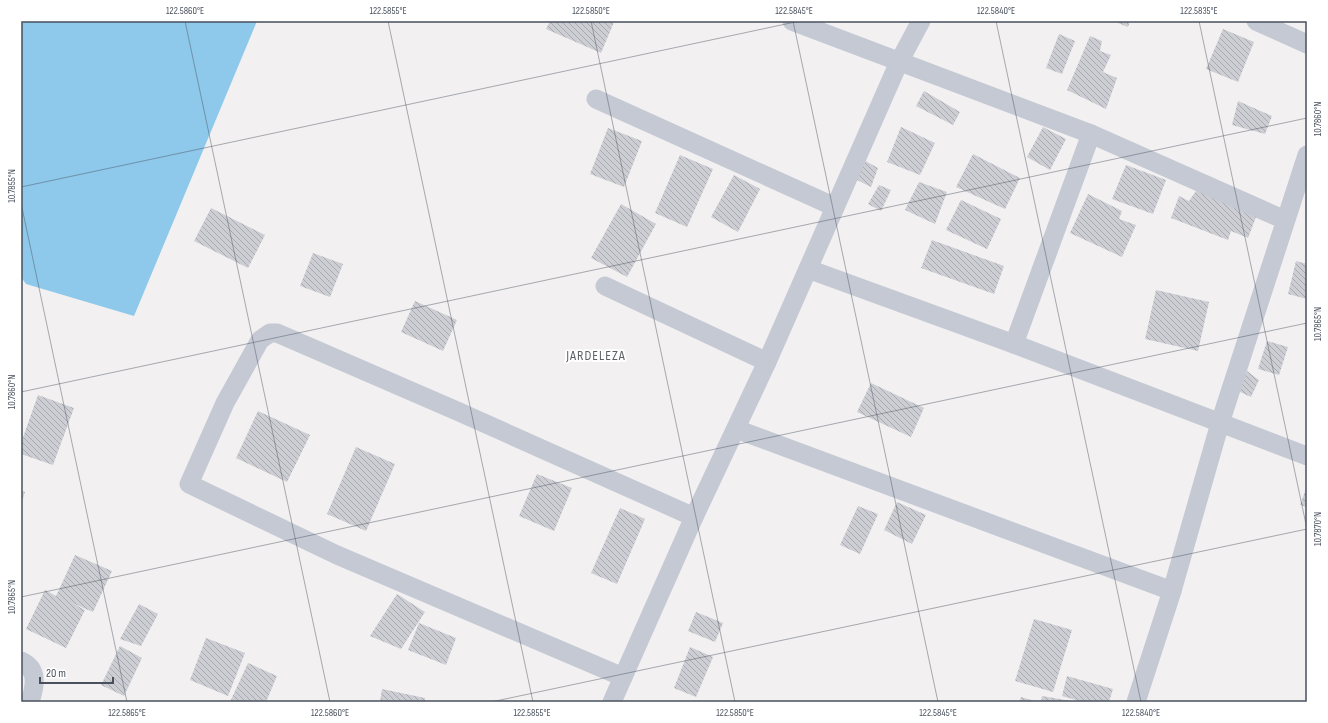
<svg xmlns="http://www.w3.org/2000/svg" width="1328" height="723" font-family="'Sofia Sans Condensed',sans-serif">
	<defs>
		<pattern id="building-back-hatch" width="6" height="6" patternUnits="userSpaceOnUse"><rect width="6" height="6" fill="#cdced4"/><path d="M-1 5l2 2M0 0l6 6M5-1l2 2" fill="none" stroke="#a8aaaf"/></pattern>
	</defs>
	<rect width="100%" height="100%" fill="#f2f0f0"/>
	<path fill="#8ec8ea" d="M21,21H257L134,316L26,284L21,277Z"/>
	<g fill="url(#building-back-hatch)">
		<path d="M550,21H612L614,22L601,53L546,29Z"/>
		<path d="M1113,21H1130L1128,27Z"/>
		<path d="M1223,29L1254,42L1238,82L1206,69Z"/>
		<path d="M1059,34L1075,41L1062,74L1046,68Z"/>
		<path d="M1090,36L1102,41L1100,51L1111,55L1103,72L1117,78L1106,109L1067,90Z"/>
		<path d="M924,91L960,112L953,125L916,106Z"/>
		<path d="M1238,101L1272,116L1265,134L1232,125Z"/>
		<path d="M901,127L935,143L920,175L887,162Z"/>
		<path d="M1043,127L1066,139L1050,170L1027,157Z"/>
		<path d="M608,128L642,141L624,187L590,174Z"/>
		<path d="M973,154L1020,178L1005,209L956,187Z"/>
		<path d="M680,155L713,169L687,227L655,213Z"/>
		<path d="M862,159L878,168L871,187L855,179Z"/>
		<path d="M1126,165L1166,180L1153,214L1112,199Z"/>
		<path d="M734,175L760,189L738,232L711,217Z"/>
		<path d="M919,182L947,192L935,224L905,210Z"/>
		<path d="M879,185L891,190L881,211L868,204Z"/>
		<path d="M1198,188L1258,212L1248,238L1231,231L1228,240L1171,218L1179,196L1189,201Z"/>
		<path d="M1088,194L1122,211L1119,219L1136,225L1122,257L1070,233Z"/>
		<path d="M961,200L1001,219L987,249L946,230Z"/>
		<path d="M621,204L656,224L627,277L591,258Z"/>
		<path d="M211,208L265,235L248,268L194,241Z"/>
		<path d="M932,240L1004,266L994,294L921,268Z"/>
		<path d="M313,253L343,264L330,297L300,286Z"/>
		<path d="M1296,261L1307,264V299L1288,294Z"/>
		<path d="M1156,290L1209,302L1198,351L1145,339Z"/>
		<path d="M415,301L457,320L443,351L401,332Z"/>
		<path d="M1267,341L1288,347L1279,375L1258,369Z"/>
		<path d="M1247,371L1259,380L1251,397L1238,391Z"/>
		<path d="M871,383L924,408L911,437L857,412Z"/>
		<path d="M38,395L74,408L53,465L21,454V443Z"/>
		<path d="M258,411L310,435L287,482L236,458Z"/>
		<path d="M356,447L395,464L366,531L327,514Z"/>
		<path d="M537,474L572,488L554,531L519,516Z"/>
		<path d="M1307,486V507L1300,505Z"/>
		<path d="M21,491L25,492L21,504Z"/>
		<path d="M897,502L926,515L912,544L884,530Z"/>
		<path d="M858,506L878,514L860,554L840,545Z"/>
		<path d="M620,508L645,519L617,584L591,573Z"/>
		<path d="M75,555L112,571L93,612L72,603L85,610L66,648L26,629L45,590L56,596Z"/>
		<path d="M397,594L425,612L401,649L370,636Z"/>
		<path d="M139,604L158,614L141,646L120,639Z"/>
		<path d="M696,612L723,623L715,642L688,631Z"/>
		<path d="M1034,619L1072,630L1053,692L1015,681Z"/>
		<path d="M419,623L456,638L446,665L408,650Z"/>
		<path d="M206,638L245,653L228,696L190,680Z"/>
		<path d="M120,646L142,658L124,696L101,685Z"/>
		<path d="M690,647L713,657L696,697L674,688Z"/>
		<path d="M248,663L277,676L266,702H230Z"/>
		<path d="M1067,676L1113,689L1109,702H1083L1062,696Z"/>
		<path d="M382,689L425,698V702H380Z"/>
		<path d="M1042,696L1071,701V702H1041Z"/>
		<path d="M1021,697L1038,702H1019Z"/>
	</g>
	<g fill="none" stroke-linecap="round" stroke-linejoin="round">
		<g stroke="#c4c9d4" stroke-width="19">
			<path d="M792,21L1091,134L1285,220"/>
			<path d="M1256,21L1307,44"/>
			<path d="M596,99L835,207"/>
			<path d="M808,269L1014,344L1307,456"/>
			<path d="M605,286L767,362"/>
			<path d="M1014,344L1091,134"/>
			<path d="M736,429L1172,591"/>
			<path d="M21,661C39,669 35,687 30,702"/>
			<path d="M623,677L337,555L189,484L225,403L260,340L270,333H277L457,411L694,517"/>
			<path d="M612,702L694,517L767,362L899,62L921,21"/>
			<path d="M1136,702L1172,591L1220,423L1307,155"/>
		</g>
	</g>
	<path fill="none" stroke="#48505d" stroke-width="1" stroke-opacity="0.45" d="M185,21L330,702M388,21L533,702M591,21L735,702M793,21L938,702M996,21L1141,702M1199,21L1307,529M21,187L800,21M21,203L127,702M21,392L1307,118M21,597L1307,323M491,702L1307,529"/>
	<g text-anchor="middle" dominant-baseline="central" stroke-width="4" stroke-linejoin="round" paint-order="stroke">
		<g font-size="14" letter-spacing="1" fill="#5c5f64" stroke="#fff">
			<text x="596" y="355">JARDELEZA</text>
		</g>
	</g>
	<rect width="1328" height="723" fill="none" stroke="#ffffff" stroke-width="44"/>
	<path d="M40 677v6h73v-6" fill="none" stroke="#48505d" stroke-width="2"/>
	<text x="46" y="677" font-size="12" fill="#48505d" stroke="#ffffff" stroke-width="3" paint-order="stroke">20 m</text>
	<rect x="22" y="22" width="1284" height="679" fill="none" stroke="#48505d" stroke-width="1.5"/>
	<g font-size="10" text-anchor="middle" fill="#48505d">
		<text x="185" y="14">122.5860°E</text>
		<text x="388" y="14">122.5855°E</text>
		<text x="591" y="14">122.5850°E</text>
		<text x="794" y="14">122.5845°E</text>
		<text x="996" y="14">122.5840°E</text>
		<text x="1199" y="14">122.5835°E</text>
		<text transform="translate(1317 119) rotate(-90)" y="4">10.7860°N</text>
		<text transform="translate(11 186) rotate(-90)" y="4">10.7855°N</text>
		<text transform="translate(1317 324) rotate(-90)" y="4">10.7865°N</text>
		<text transform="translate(11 392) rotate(-90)" y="4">10.7860°N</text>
		<text transform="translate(1317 529) rotate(-90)" y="4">10.7870°N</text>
		<text transform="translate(11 597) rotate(-90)" y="4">10.7865°N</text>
		<text x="127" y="716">122.5865°E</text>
		<text x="330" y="716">122.5860°E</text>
		<text x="532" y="716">122.5855°E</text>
		<text x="735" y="716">122.5850°E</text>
		<text x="938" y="716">122.5845°E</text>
		<text x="1141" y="716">122.5840°E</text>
	</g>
</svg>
